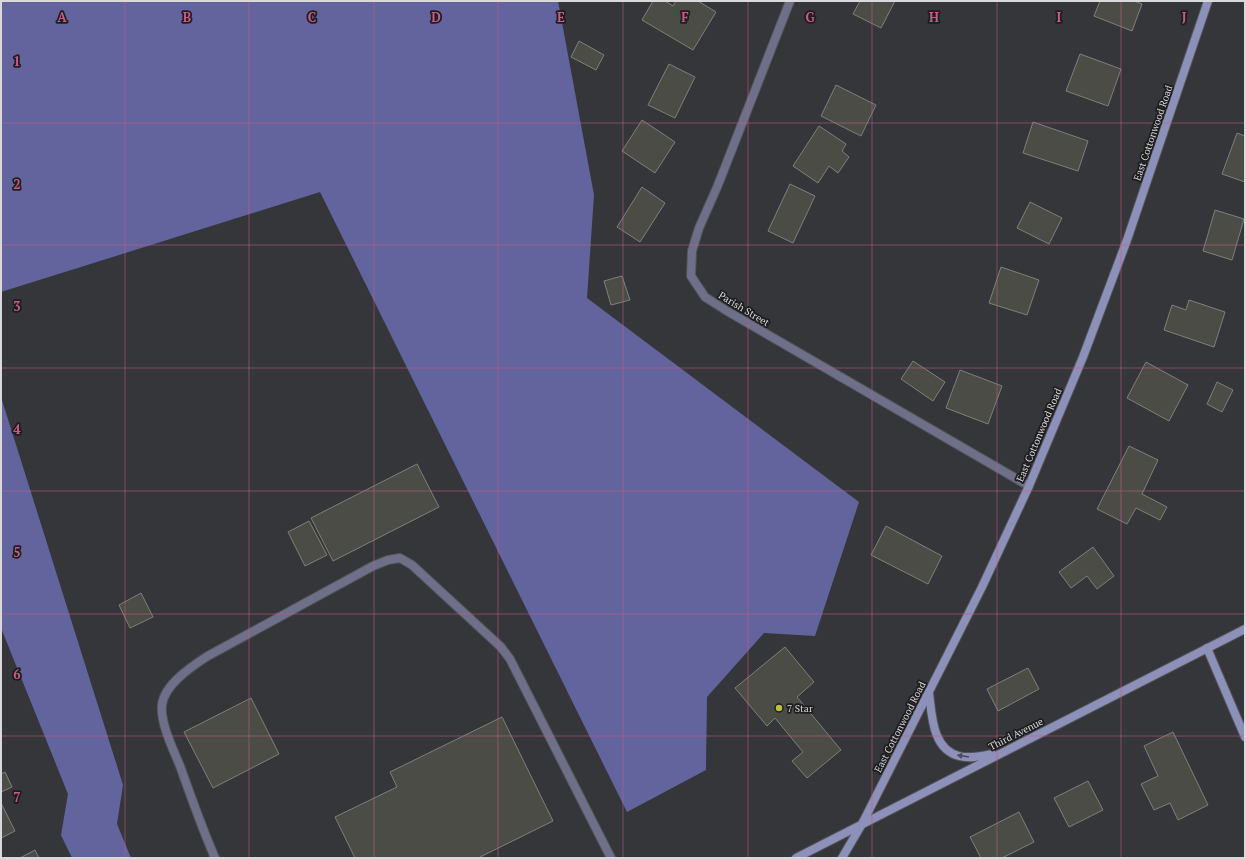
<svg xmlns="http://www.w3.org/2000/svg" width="1246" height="859" font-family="'PT Serif',serif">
	<rect width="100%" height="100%" fill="#35363a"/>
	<g fill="#63649e">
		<path d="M1,1H558L594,195L587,298L859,502L815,636L764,633L707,697L706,770L627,812L320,192L1,292Z"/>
		<path d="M1,397L123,785L117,824L131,858H72L61,835L68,794L1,628Z"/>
	</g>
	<g fill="#4c4c47" stroke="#7f807b">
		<path d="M653,1H665L673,6L676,1H698L716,12L693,50L642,20Z"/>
		<path d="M860,1H895L881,28L853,14Z"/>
		<path d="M1100,1H1134L1142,4L1132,31L1094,16Z"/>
		<path d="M579,41L604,55L596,70L571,57Z"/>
		<path d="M1080,54L1121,69L1108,106L1066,91Z"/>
		<path d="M669,64L695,77L675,118L648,105Z"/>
		<path d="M836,85L876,105L861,136L821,116Z"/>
		<path d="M642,120L675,142L655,173L622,151Z"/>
		<path d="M1033,122L1088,141L1078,171L1023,153Z"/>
		<path d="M819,126L846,144L842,151L849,157L838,173L829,166L818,183L793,166Z"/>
		<path d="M1237,133L1245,136V182L1222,174Z"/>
		<path d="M790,184L815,196L793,243L768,231Z"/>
		<path d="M642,187L665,203L640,242L617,227Z"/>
		<path d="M1030,202L1062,218L1049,244L1017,228Z"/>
		<path d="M1215,210L1244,219L1232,260L1203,251Z"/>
		<path d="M1001,267L1039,280L1027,315L989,303Z"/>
		<path d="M622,276L630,300L611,305L604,281Z"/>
		<path d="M1189,300L1225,312L1214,347L1164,330L1172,305L1186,310Z"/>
		<path d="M913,361L945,382L933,401L901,379Z"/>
		<path d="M1146,362L1188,385L1169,421L1127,398Z"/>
		<path d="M960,370L1002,386L988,424L946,408Z"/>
		<path d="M1217,382L1233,390L1222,412L1207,404Z"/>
		<path d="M1129,446L1158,460L1142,494L1167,507L1160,520L1136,508L1127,524L1097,509Z"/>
		<path d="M417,464L439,507L333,561L311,518Z"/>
		<path d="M309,521L327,555L305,566L288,532Z"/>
		<path d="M886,526L942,556L928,584L871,555Z"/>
		<path d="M1093,547L1114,576L1097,589L1087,576L1071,588L1059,572Z"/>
		<path d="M141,593L153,617L130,628L119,605Z"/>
		<path d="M785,647L814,682L797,697L841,750L807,778L792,761L803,752L775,718L767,726L735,688Z"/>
		<path d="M1028,668L1039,689L998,711L987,689Z"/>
		<path d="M251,698L279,754L213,788L184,732Z"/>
		<path d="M502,717L553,821L478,858H355L335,817L397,787L390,772Z"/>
		<path d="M1173,732L1208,805L1178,820L1170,803L1154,810L1141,784L1158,776L1144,746Z"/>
		<path d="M5,772L12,787L1,792V774Z"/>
		<path d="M1088,781L1103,810L1069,827L1054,798Z"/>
		<path d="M1,803L15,831L1,838Z"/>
		<path d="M1019,812L1034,842L1002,858H981L970,837Z"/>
		<path d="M35,850L39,858H20Z"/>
	</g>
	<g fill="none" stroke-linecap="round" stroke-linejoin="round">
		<g stroke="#535357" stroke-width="10">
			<path id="lane" d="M215,858C202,828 191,797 180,766C173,749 160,723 162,705C164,685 191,667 206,657L373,566L388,560L400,558L412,565L501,647L510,659L611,858"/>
		</g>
		<g stroke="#535357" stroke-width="10">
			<path id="street" d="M790,1L718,185L699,228L692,251L691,276L705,297L727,311L1029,486"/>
		</g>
		<g stroke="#535357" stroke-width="10">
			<g id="secondary">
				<path d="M1207,648L1245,737"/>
				<path d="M929,693C932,715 932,749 959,756C969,759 982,756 992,754"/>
				<path d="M796,858L1245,629"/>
				<path d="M842,858L862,824L982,587L1029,486L1083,357L1127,240L1208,1"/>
			</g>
		</g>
		<use href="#lane" stroke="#6e708a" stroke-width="8"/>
		<use href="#street" stroke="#6e708a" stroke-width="8"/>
		<use href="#secondary" stroke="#8d90b9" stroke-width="8"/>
	</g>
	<defs><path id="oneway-solid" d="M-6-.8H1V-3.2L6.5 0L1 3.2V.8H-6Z"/></defs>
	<use fill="#4a4b5d" href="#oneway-solid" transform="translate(963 756) rotate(-171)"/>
	<path fill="none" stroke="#ca5c88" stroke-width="1" stroke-opacity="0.55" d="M125,1V858M249,1V858M374,1V858M498,1V858M623,1V858M748,1V858M872,1V858M997,1V858M1121,1V858M1,123H1245M1,245H1245M1,368H1245M1,491H1245M1,614H1245M1,736H1245"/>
	<circle fill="#bac045" stroke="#1d1d1f" stroke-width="1.5" cx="779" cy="708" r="4"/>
	<g text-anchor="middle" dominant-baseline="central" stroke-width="3.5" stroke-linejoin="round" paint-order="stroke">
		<g font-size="10" fill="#d9d9dc" stroke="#1d1d1f">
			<text transform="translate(1153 133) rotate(-71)">East Cottonwood Road</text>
			<text transform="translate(744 309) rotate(31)">Parish Street</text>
			<text transform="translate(1039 435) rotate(-67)">East Cottonwood Road</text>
			<text transform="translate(900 727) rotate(-63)">East Cottonwood Road</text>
			<text transform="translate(1016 734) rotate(-27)">Third Avenue</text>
		</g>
		<g font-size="10" fill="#d9d9dc" stroke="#1d1d1f" text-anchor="start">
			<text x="787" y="708">7 Star</text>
		</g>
	</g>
	<g font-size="13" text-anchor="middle" font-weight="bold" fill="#ca5c88" stroke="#1d1d1f" stroke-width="3.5" stroke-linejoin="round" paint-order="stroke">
		<text x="62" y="22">A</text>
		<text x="187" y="22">B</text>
		<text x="312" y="22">C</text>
		<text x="436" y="22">D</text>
		<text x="561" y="22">E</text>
		<text x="685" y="22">F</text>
		<text x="810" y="22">G</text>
		<text x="934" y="22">H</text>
		<text x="1059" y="22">I</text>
		<text x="1184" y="22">J</text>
		<text x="17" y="66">1</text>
		<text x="17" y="189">2</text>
		<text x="17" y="311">3</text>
		<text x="17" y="434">4</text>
		<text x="17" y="557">5</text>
		<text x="17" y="679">6</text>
		<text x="17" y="802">7</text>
	</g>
	<rect width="1246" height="859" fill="none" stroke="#d9d9dc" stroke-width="4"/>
</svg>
